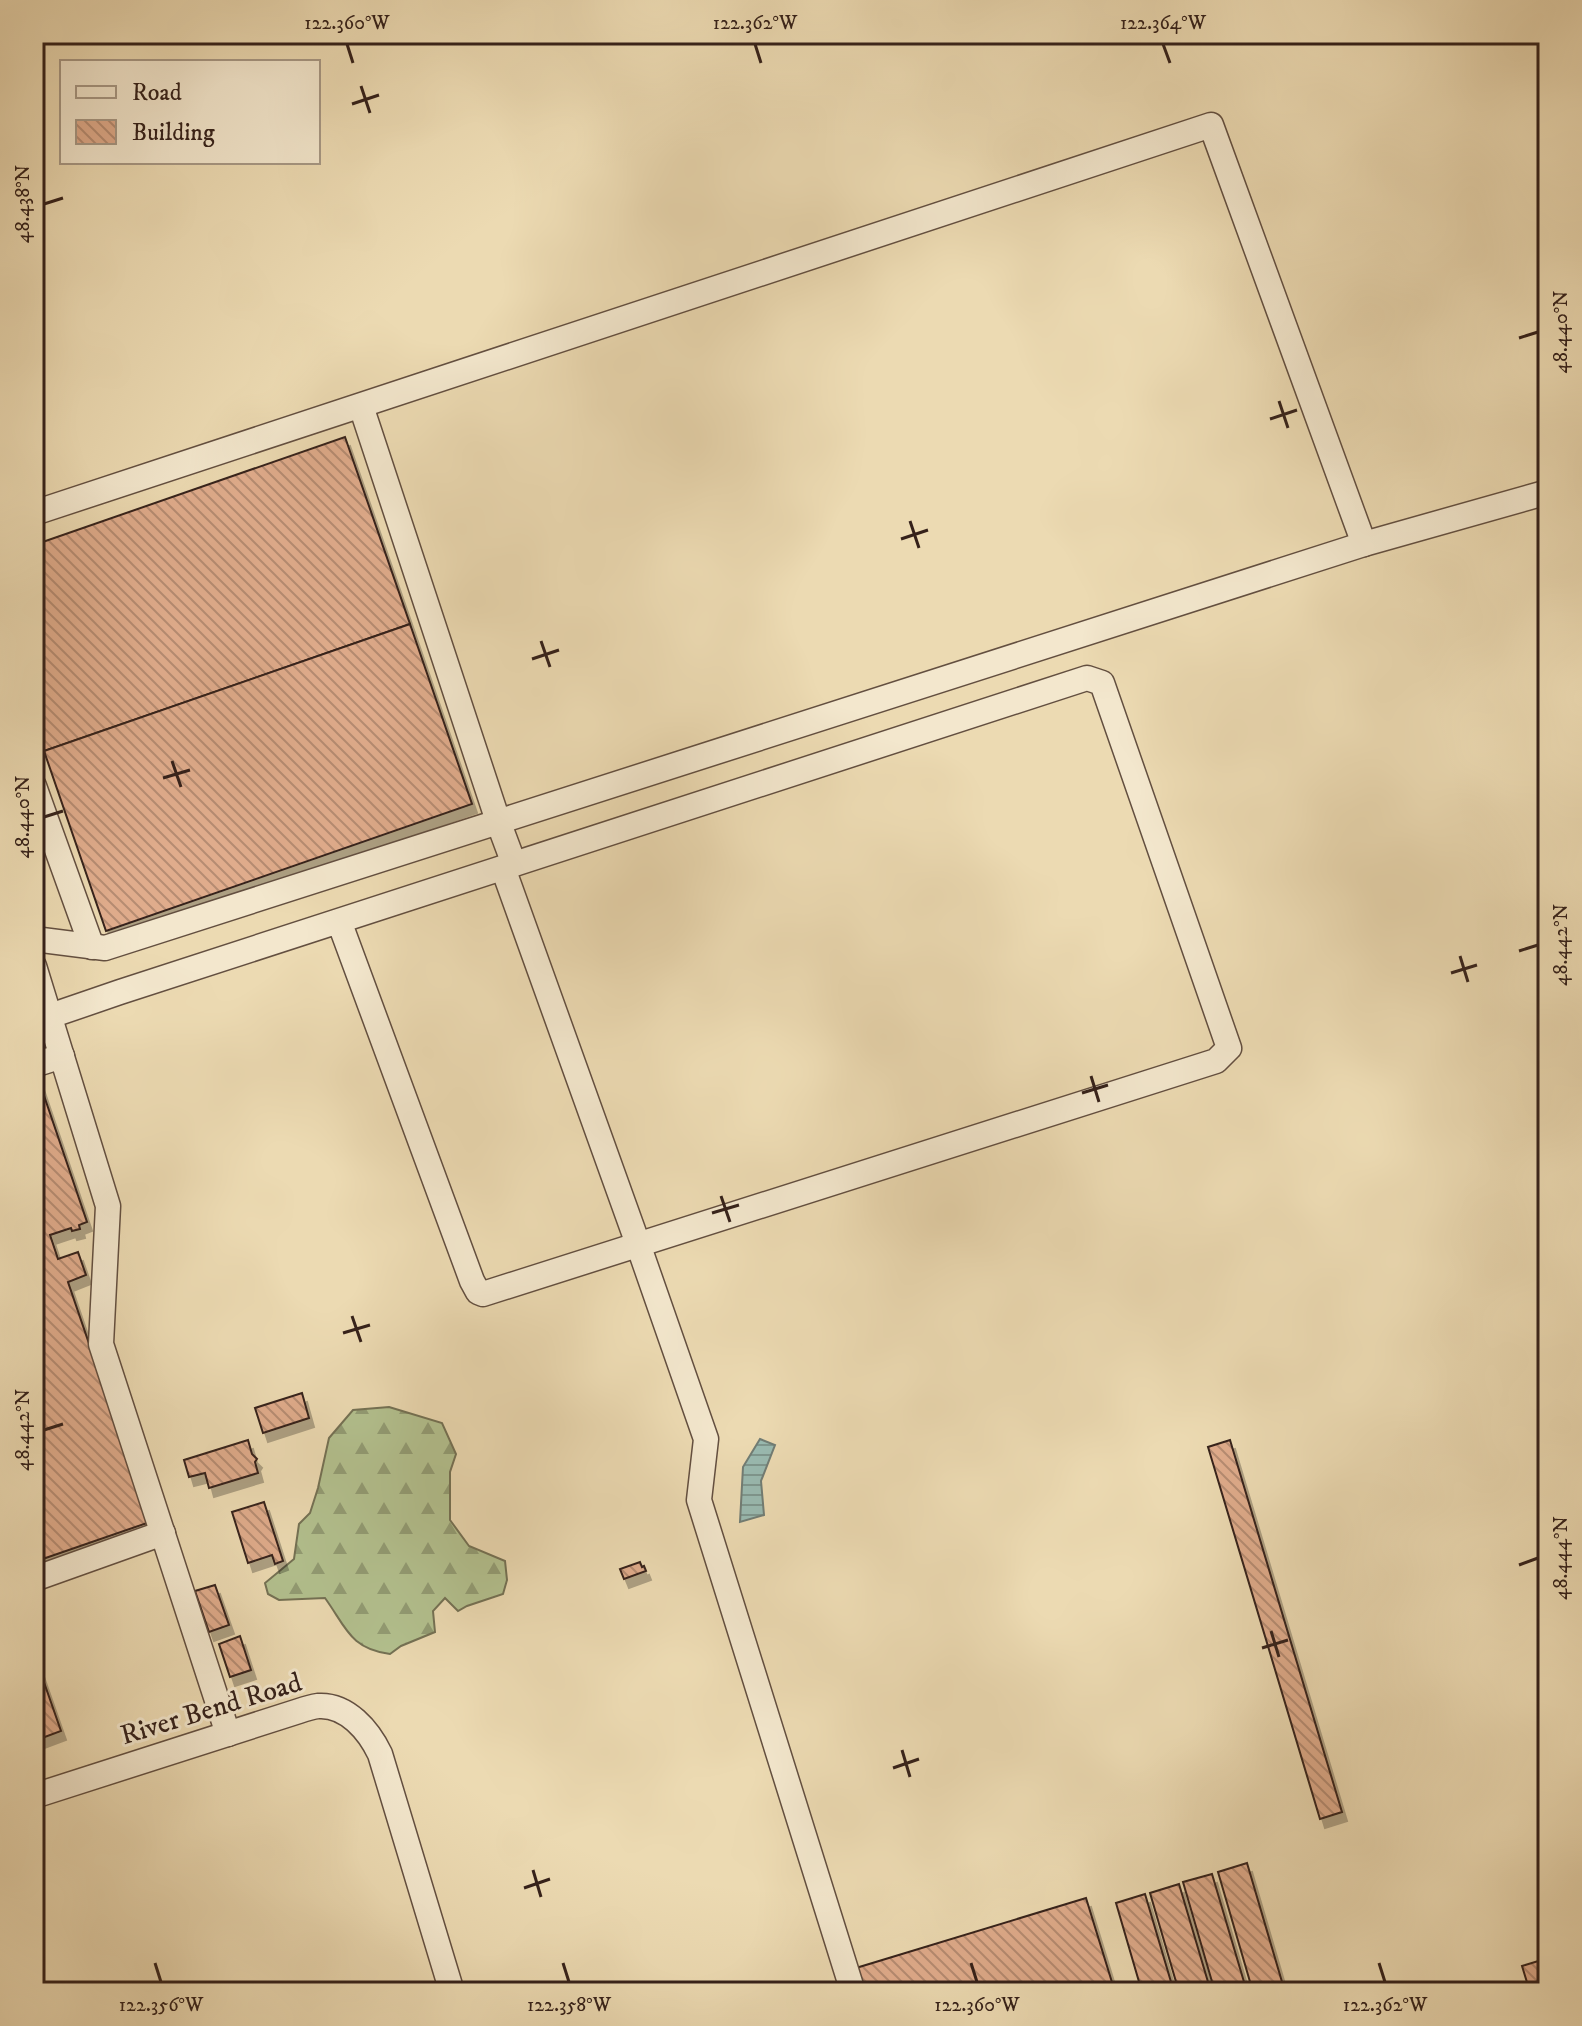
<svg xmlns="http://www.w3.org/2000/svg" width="1582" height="2026" font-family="'IM FELL DW Pica',serif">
	<defs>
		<pattern id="forest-firs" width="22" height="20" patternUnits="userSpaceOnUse" patternTransform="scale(2)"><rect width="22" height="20" fill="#b3c18f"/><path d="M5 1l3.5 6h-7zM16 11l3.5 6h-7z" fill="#929c74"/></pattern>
		<pattern id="water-rules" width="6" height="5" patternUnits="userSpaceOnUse" patternTransform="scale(2)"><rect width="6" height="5" fill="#99bab1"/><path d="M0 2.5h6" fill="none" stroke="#7e978f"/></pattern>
		<pattern id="building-back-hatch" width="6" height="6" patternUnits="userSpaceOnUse" patternTransform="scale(2)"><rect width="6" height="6" fill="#e0ac8c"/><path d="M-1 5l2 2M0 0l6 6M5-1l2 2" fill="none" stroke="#b68c72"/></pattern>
		<filter id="shadow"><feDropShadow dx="5" dy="9" stdDeviation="0" flood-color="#0004"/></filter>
	</defs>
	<rect width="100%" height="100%" fill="#ecdab2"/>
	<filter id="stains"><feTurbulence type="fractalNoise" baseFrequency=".0025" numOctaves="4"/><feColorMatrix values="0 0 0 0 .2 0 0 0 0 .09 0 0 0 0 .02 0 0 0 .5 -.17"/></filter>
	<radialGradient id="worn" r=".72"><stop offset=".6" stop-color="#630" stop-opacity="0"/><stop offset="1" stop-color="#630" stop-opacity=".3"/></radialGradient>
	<path fill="url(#forest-firs)" stroke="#747154" stroke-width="2" d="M389,1407L442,1423L456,1454L450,1472V1520L469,1546L505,1561L507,1580L503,1594L467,1606L458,1611L445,1598L433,1611L435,1632L401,1646L390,1654C350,1649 346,1627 325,1598L279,1600L268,1594L265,1583L294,1559L299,1524L310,1513L318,1488L329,1438L353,1410Z"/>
	<path fill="url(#water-rules)" stroke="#717d75" stroke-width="2" d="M760,1439L775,1445L761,1481L764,1515L740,1522L743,1467Z"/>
	<g fill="url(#building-back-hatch)" stroke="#35211a" stroke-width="2" filter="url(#shadow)">
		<path d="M345,437L410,624L44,751L34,723V545Z"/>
		<path d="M410,624L472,804L106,931L44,751Z"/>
		<path d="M38,1078L87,1222L79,1225L80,1229L72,1231L71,1228L50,1235L58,1259L78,1252L86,1275L68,1282L150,1522L34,1562V1079Z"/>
		<path d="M302,1393L309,1418L263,1433L255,1408Z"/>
		<path d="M248,1440L252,1454L257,1459L255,1462L258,1473L209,1488L205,1473L189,1477L184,1460Z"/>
		<path d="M1230,1440L1342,1812L1320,1819L1208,1447Z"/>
		<path d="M264,1502L283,1561L275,1564L272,1555L248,1563L232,1512Z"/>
		<path d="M640,1562L642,1567L644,1566L646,1571L624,1579L620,1569Z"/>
		<path d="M215,1585L229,1625L209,1632L195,1591Z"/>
		<path d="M240,1636L251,1670L230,1677L219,1644Z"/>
		<path d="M39,1668L61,1731L34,1741V1670Z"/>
		<path d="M1247,1863L1285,1992H1253L1218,1872Z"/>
		<path d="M1212,1874L1247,1992H1215L1183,1882Z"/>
		<path d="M1179,1884L1211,1992H1179L1150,1893Z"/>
		<path d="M1145,1894L1174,1992H1142L1116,1903Z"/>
		<path d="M1086,1898L1115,1992H863L856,1968Z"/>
		<path d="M1548,1958V1992H1530L1522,1966Z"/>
	</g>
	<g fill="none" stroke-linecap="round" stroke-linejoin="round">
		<g stroke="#634f40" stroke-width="27">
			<g id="minor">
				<path d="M361,406L498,821L514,864"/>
				<path d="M34,513L1211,125L1364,544"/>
				<path d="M34,786L92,947"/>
				<path d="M503,868L638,1244L706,1439L699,1500L853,1992"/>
				<path d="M34,939L105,948L1364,544L1548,492"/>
				<path d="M34,966L108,1206L101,1344L228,1734"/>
				<path d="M50,1016L120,992L1087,678L1102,683L1229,1048L1216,1061L483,1294L478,1292L472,1281L339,921"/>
				<path d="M34,1065L62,1056"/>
				<path d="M34,1579L163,1533"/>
				<path d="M34,1796L299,1711C305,1709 311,1707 318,1706C347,1704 369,1731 380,1754L452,1992"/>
			</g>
		</g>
		<use href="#minor" stroke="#f3e7cd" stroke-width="24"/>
	</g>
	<path fill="none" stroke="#35211a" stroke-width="3" d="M347,44L353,63M755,44L761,63M1163,44L1170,63M361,86L370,113M352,104L379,95M44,204L63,198M1519,338L1538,332M1279,401L1288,428M1270,419L1297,410M910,521L919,548M901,539L928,530M541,641L550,667M532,659L559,650M172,761L181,787M163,778L190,770M44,817L63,811M1519,951L1538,945M1460,956L1468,982M1451,973L1477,965M1091,1076L1099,1102M1082,1093L1108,1085M721,1196L730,1222M712,1213L739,1205M352,1316L361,1342M343,1333L370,1325M44,1430L63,1424M1519,1565L1538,1558M1271,1631L1279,1657M1262,1648L1288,1640M902,1750L910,1777M893,1768L919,1759M533,1870L541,1897M524,1888L550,1879M155,1963L161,1982M563,1963L569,1982M971,1963L977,1982M1379,1963L1385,1982"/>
	<g text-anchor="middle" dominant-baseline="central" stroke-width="6" stroke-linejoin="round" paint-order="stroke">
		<g font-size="28" fill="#35211a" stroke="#f3e7cd">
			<text transform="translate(211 1709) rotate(-17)">River Bend Road</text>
		</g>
	</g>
	<rect width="1582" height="2026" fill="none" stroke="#ecdab2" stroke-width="88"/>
	<rect x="60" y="60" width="260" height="104" fill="#f3e7cd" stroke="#a79885" stroke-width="2"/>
	<rect x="76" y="86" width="40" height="12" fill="#f3e7cd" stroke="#a79885" stroke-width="2"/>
	<text x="132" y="100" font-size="24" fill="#35211a">Road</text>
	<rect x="76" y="120" width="40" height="24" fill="url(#building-back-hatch)" stroke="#a79885" stroke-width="2"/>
	<text x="132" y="140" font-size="24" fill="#35211a">Building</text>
	<rect x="44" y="44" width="1494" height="1938" fill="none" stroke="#35211a" stroke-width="3"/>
	<g font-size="20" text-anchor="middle" fill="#35211a">
		<text x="347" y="29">122.360°W</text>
		<text x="755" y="29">122.362°W</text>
		<text x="1163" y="29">122.364°W</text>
		<text transform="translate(22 204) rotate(-90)" y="7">48.438°N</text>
		<text transform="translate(1560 332) rotate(-90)" y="7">48.440°N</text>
		<text transform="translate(22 817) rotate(-90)" y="7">48.440°N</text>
		<text transform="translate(1560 945) rotate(-90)" y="7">48.442°N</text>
		<text transform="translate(22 1430) rotate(-90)" y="7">48.442°N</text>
		<text transform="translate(1560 1558) rotate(-90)" y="7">48.444°N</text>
		<text x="161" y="2011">122.356°W</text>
		<text x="569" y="2011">122.358°W</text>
		<text x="977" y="2011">122.360°W</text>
		<text x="1385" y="2011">122.362°W</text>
	</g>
	<rect width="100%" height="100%" filter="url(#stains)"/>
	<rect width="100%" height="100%" fill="url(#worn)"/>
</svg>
